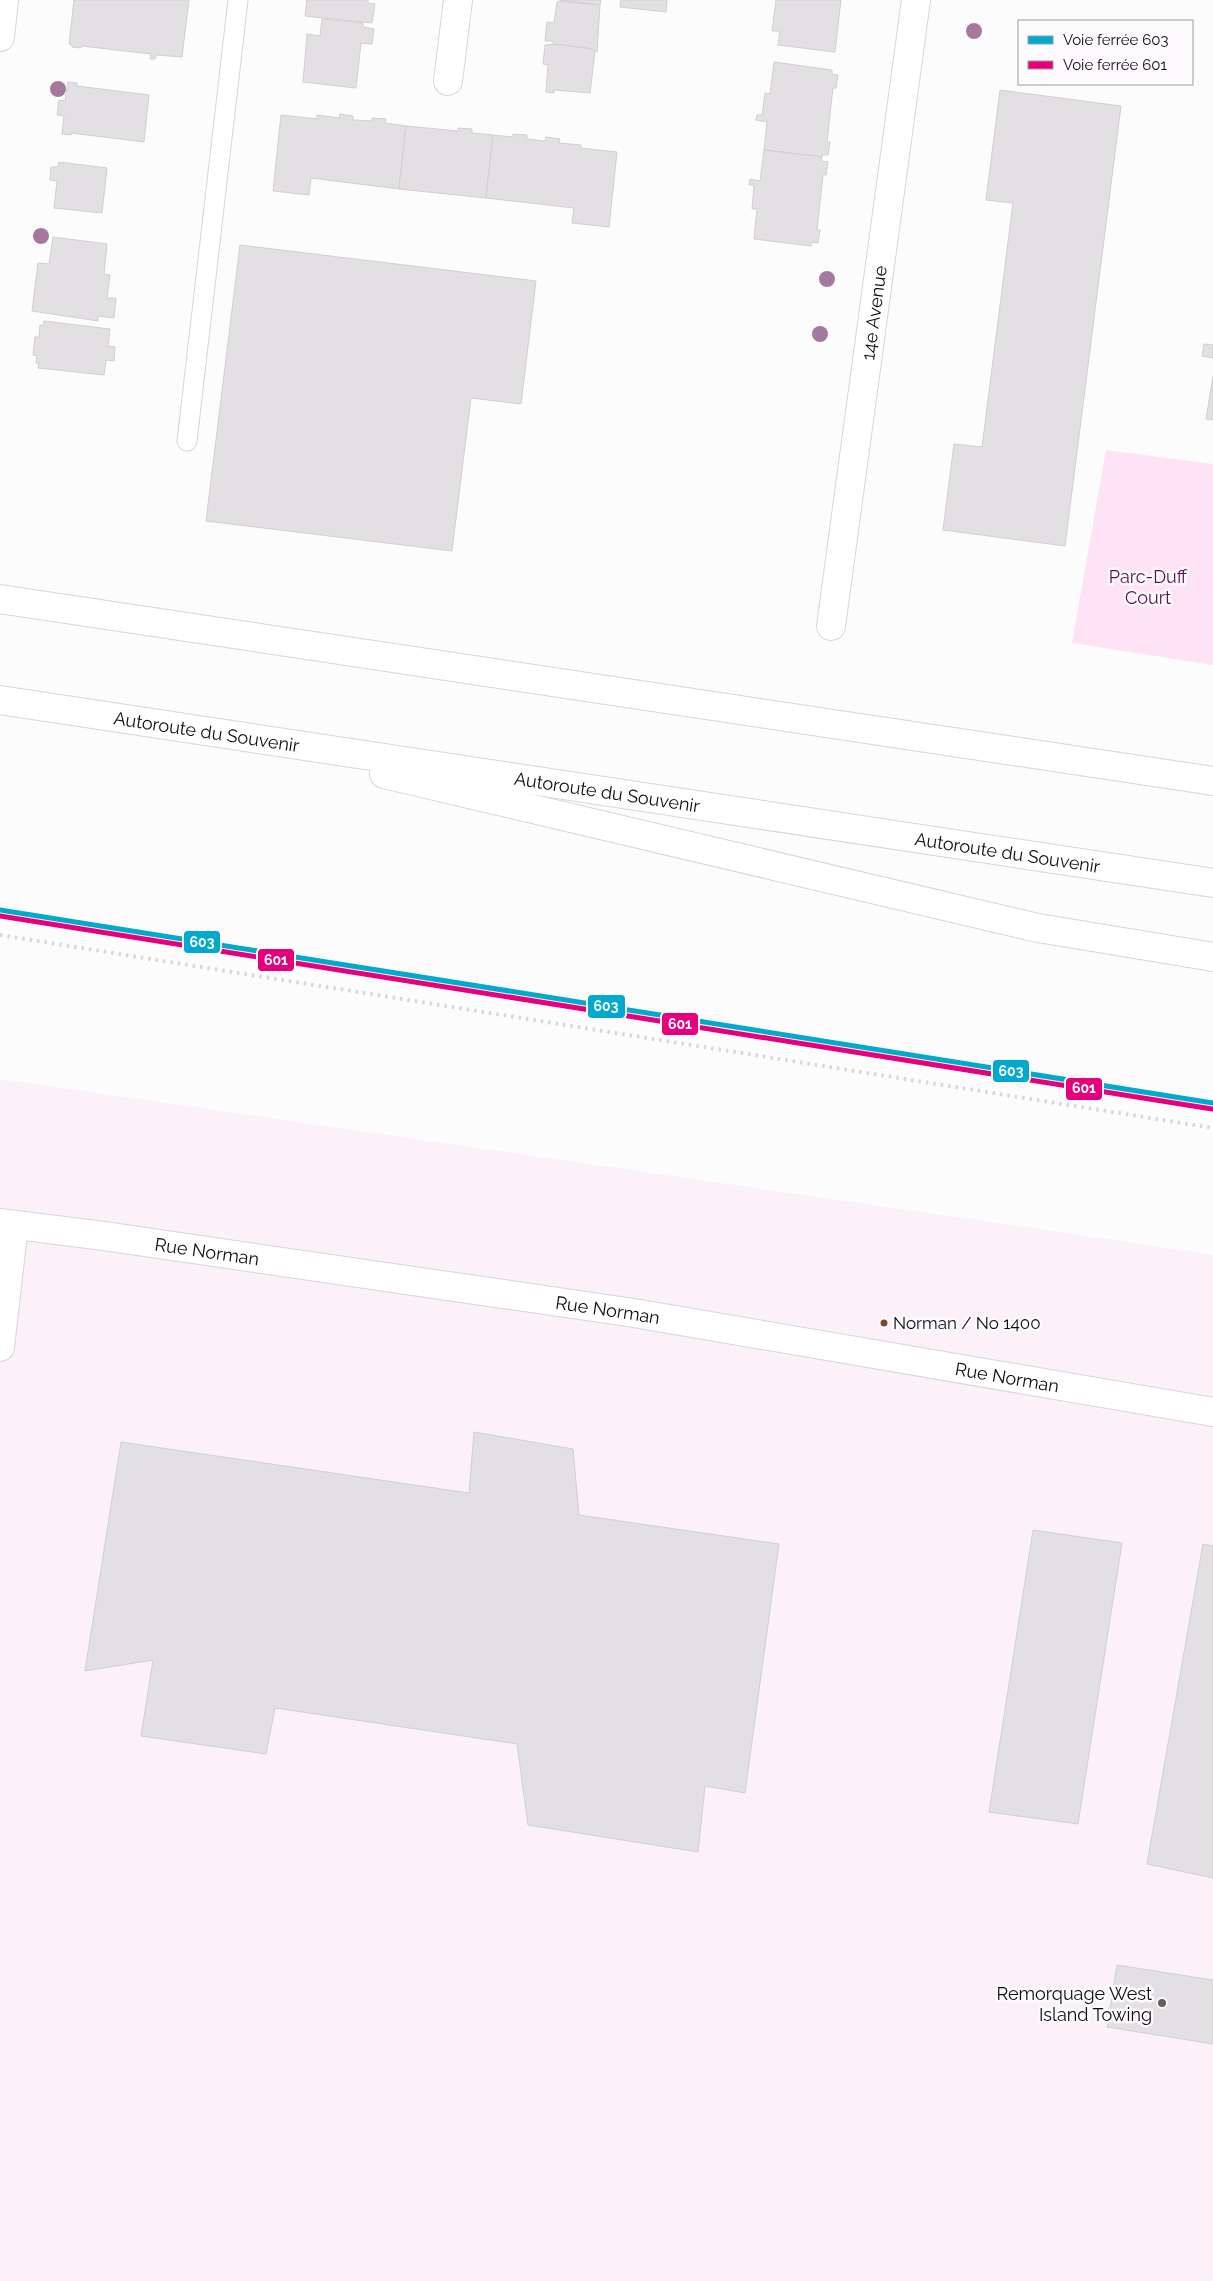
<svg xmlns="http://www.w3.org/2000/svg" width="1213" height="2281" font-family="Raleway,sans-serif">
	<rect width="100%" height="100%" fill="#fcfcfc"/>
	<path fill="#fcf0f9" d="M0,1079L1012,1225L1213,1255V2281H0Z"/>
	<path fill="#fde3f5" d="M1106,450L1213,464V665L1072,643Z"/>
	<g fill="#e2e0e2" stroke="#d2cfd1">
		<path d="M74,0H189L182,57L156,55L155,59H150L151,54L82,46L81,48L72,47V45L69,44Z"/>
		<path d="M307,0H368V3L375,4L372,23L305,16Z"/>
		<path d="M560,0H601L600,5Z"/>
		<path d="M621,0H667L666,12L620,7Z"/>
		<path d="M776,0H841L835,52L778,45L780,31H772Z"/>
		<path d="M559,1L600,5L597,52L593,51V49L554,44L552,41H545L547,22L554,23L557,2Z"/>
		<path d="M322,19L363,23V27L374,29L372,44L361,43L356,88L303,82L307,34L320,36Z"/>
		<path d="M554,44L593,49L595,51L590,93L554,90V93L546,92L548,65L543,64L545,45Z"/>
		<path d="M774,62L832,70V74L838,75L836,88H833L827,142H830L828,155H822V157L764,150L767,122L756,120L757,115H762L765,93L770,94Z"/>
		<path d="M68,82L77,83V86L149,95L144,142L71,133V135L62,134L64,116L57,115L59,100L65,101Z"/>
		<path d="M1000,90L1121,106L1065,546L943,530L954,444L982,447L1013,203L986,200Z"/>
		<path d="M340,114L353,116V120L372,121V118L386,119L385,123L406,126L399,189L311,178L309,195L273,191L281,115L317,119V115L339,118Z"/>
		<path d="M406,126L458,131V128L472,129V133L493,135L486,198L399,189Z"/>
		<path d="M513,134L527,135V139L545,141L546,137L560,139L559,143L581,145V148L617,152L609,227L572,223L574,208L486,198L493,135L513,137Z"/>
		<path d="M764,150L822,157L821,161L828,162L826,175H823L817,230H820L818,243L812,242L811,246L754,239L757,209H752L754,185H749L750,179L760,181Z"/>
		<path d="M59,162L107,168L102,213L54,208L57,181L50,180L51,167H58Z"/>
		<path d="M53,237L107,244L104,274L110,275L107,298H116L114,318L98,316V321L32,311L38,263L49,264Z"/>
		<path d="M240,245L536,281L521,404L471,398L452,551L206,521Z"/>
		<path d="M44,321L110,329L108,346L115,347L114,361L106,360L104,375L38,368L39,363H36L37,356L33,355L35,337H39L40,325L43,326Z"/>
		<path d="M1204,344L1213,345V358L1202,356Z"/>
		<path d="M1213,376V420L1206,419Z"/>
		<path d="M474,1432L573,1449L579,1515L779,1544L745,1793L705,1786L698,1852L528,1825L517,1744L275,1708L266,1754L141,1736L153,1660L85,1671L121,1442L469,1493Z"/>
		<path d="M1033,1530L1122,1543L1078,1824L989,1812Z"/>
		<path d="M1203,1544L1213,1546V1878L1147,1864Z"/>
		<path d="M1117,1965L1213,1980V2044L1107,2027Z"/>
	</g>
	<g fill="none" stroke-linecap="round" stroke-linejoin="round">
		<g stroke="#d8d5d7" stroke-width="21">
			<path id="lane" d="M187,441L238,0"/>
		</g>
		<g stroke="#d8d5d7" stroke-width="30">
			<g id="street">
				<path d="M0,37L4,0"/>
				<path d="M448,81L458,0"/>
				<path id="s1" d="M831,626L916,0"/>
				<path d="M0,1347L14,1225"/>
			</g>
		</g>
		<g stroke="#d8d5d7" stroke-width="30">
			<g id="secondary">
				<path id="s2" d="M0,1223L104,1236L634,1313L1213,1412"/>
			</g>
		</g>
		<g stroke="#d8d5d7" stroke-width="30">
			<g id="highway">
				<path d="M0,599L1213,781"/>
				<path id="s3" d="M0,700L1213,883"/>
				<path d="M384,774L1038,928L1213,957"/>
			</g>
		</g>
		<use href="#lane" stroke="#fff" stroke-width="19"/>
		<use href="#street" stroke="#fff" stroke-width="28"/>
		<use href="#secondary" stroke="#fff" stroke-width="28"/>
		<use href="#highway" stroke="#fff" stroke-width="28"/>
		<path stroke="#d9d8d9" stroke-width="4" stroke-dasharray="2.5 5" stroke-linecap="butt" d="M0,935L1213,1128"/>
		<g stroke="#fdfbfd" stroke-width="9">
			<path id="rail-1" d="M0,910L1213,1103"/>
		</g>
		<g stroke="#fdfbfd" stroke-width="9">
			<path id="rail-2" d="M0,916L1212,1109"/>
		</g>
		<use href="#rail-1" stroke="#00a9ce" stroke-width="5"/>
		<use href="#rail-2" stroke="#e5007d" stroke-width="5"/>
	</g>
	<g fill="#a5799e">
		<circle cx="974" cy="31" r="8"/>
		<circle cx="58" cy="89" r="8"/>
		<circle cx="41" cy="236" r="8"/>
		<circle cx="827" cy="279" r="8"/>
		<circle cx="820" cy="334" r="8"/>
	</g>
	<circle fill="#7a4b2a" stroke="#fdfbfd" stroke-width="2" cx="884" cy="1323" r="4.5"/>
	<circle fill="#625f61" stroke="#fdfbfd" stroke-width="2" cx="1162" cy="2003" r="5"/>
	<g text-anchor="middle" dominant-baseline="central" stroke-width="5" stroke-linejoin="round" paint-order="stroke">
		<g font-size="17" fill="#0f0b0e" stroke="#fdfbfd" text-anchor="start">
			<text x="893" y="1323">Norman / No 1400</text>
		</g>
		<g font-size="18" fill="#0f0b0e" stroke="#fdfbfd">
			<text stroke="none"><textPath href="#s1" startOffset="316">14e Avenue</textPath></text>
			<text stroke="none"><textPath href="#s3" startOffset="209">Autoroute du Souvenir</textPath></text>
			<text stroke="none"><textPath href="#s3" startOffset="614">Autoroute du Souvenir</textPath></text>
			<text stroke="none"><textPath href="#s3" startOffset="1019">Autoroute du Souvenir</textPath></text>
			<text stroke="none"><textPath href="#s2" startOffset="209">Rue Norman</textPath></text>
			<text stroke="none"><textPath href="#s2" startOffset="614">Rue Norman</textPath></text>
			<text stroke="none"><textPath href="#s2" startOffset="1019">Rue Norman</textPath></text>
		</g>
		<g font-size="18" fill="#5e0d51" stroke="#fdfbfd">
			<text x="1148" y="576">Parc-Duff<tspan x="1148" dy="21">Court</tspan></text>
		</g>
		<g font-size="18" fill="#0f0b0e" stroke="#fdfbfd" text-anchor="end">
			<text x="1152" y="1993">Remorquage West<tspan x="1152" dy="21">Island Towing</tspan></text>
		</g>
	</g>
	<g stroke="#fdfbfd" stroke-width="2">
		<rect x="183" y="930" width="38" height="24" rx="5" fill="#00a9ce"/>
		<rect x="257" y="948" width="38" height="24" rx="5" fill="#e5007d"/>
		<rect x="587" y="994" width="39" height="25" rx="5" fill="#00a9ce"/>
		<rect x="661" y="1012" width="38" height="24" rx="5" fill="#e5007d"/>
		<rect x="992" y="1059" width="38" height="24" rx="5" fill="#00a9ce"/>
		<rect x="1065" y="1077" width="38" height="24" rx="5" fill="#e5007d"/>
	</g>
	<g font-size="14" text-anchor="middle" font-weight="bold" fill="#fff">
		<text x="202" y="947">603</text>
		<text x="276" y="965">601</text>
		<text x="606" y="1011">603</text>
		<text x="680" y="1029">601</text>
		<text x="1011" y="1076">603</text>
		<text x="1084" y="1093">601</text>
	</g>
	<rect x="1018" y="20" width="175" height="65" fill="#fdfbfd" stroke="#9e9b9d"/>
	<rect x="1028" y="36" width="25" height="8" fill="#00a9ce" stroke="#9e9b9d"/>
	<text x="1063" y="45" font-size="15" fill="#0f0b0e">Voie ferrée 603</text>
	<rect x="1028" y="61" width="25" height="8" fill="#e5007d" stroke="#9e9b9d"/>
	<text x="1063" y="70" font-size="15" fill="#0f0b0e">Voie ferrée 601</text>
</svg>
